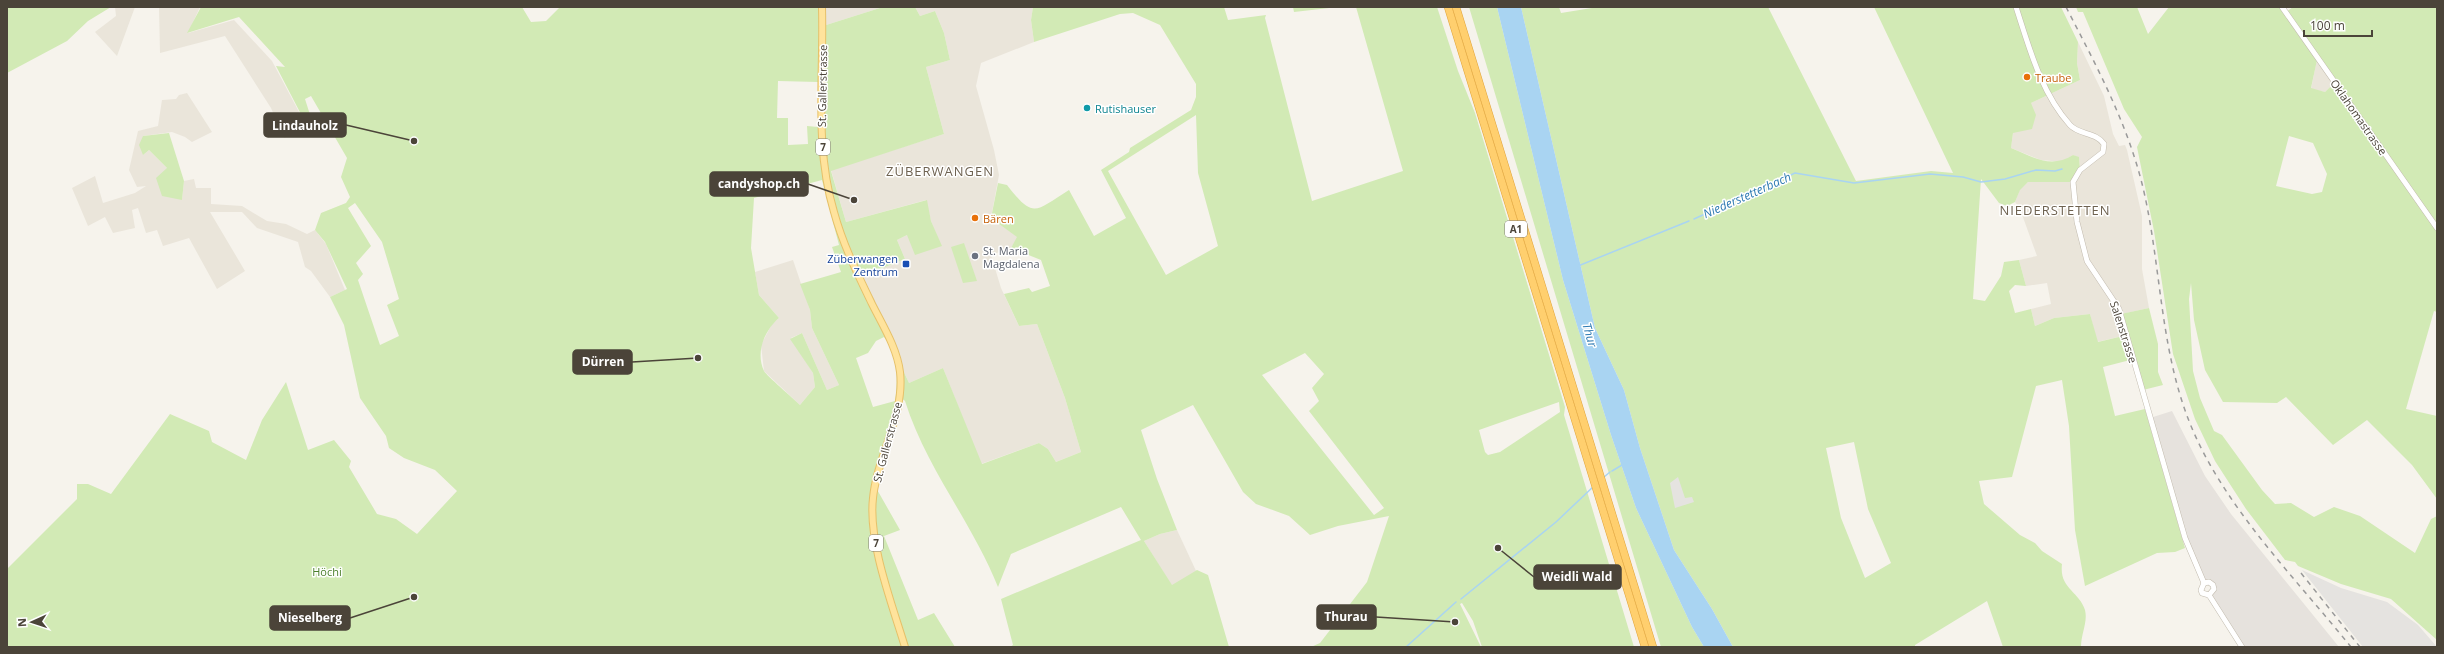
<svg xmlns="http://www.w3.org/2000/svg" width="2444" height="654" font-family="'Open Sans',sans-serif">
	<rect width="100%" height="100%" fill="#f6f3ec"/>
	<g fill="#eae5da">
		<path d="M115,7H135L117,56L95,32L116,16Z"/>
		<path d="M159,7H200L188,33L234,20L272,61L307,127L284,138L271,108L225,36L160,53Z"/>
		<path d="M822,7H883L823,26Z"/>
		<path d="M915,7H1033L1031,20L1034,42L981,63L976,86L994,150L999,175L990,223L999,224L1018,237L1011,248L991,255L1001,288L1019,326L1037,324L1065,398L1081,452L1056,462L1048,449L1039,443L981,464L943,368L909,383L861,280L868,274L905,259L897,240L907,235L941,246L931,221L926,200L846,222L831,170L944,134L926,67L950,60L944,33L935,11L920,16Z"/>
		<path d="M2078,42L2104,96L2113,134L2119,146L2125,145L2127,150L2142,216V269L2149,308L2122,314L2127,335L2097,342L2090,314L2054,318L2035,326L2031,309L2051,304L2047,283L2026,286L2019,260L2037,256L2020,209L2015,202L2020,189L2028,182H2073L2080,170L2079,158L2073,155L2062,162L2041,160L2011,148L2013,133L2031,103L2080,80L2077,63Z"/>
		<path d="M2317,59L2333,84L2325,92L2311,89Z"/>
		<path d="M187,93L212,132L192,142L185,137L172,132L143,136V155L149,150L167,168L182,200L184,181L194,179L196,188H211V204L242,206L267,221L286,224L307,234L315,230L326,244L345,290L330,297L311,271L305,267L298,242L257,228L242,212H210L245,271L217,289L189,238L163,246L157,230L146,233L138,208L132,210L135,228L113,233L105,217L88,226L72,188L95,176L103,203L135,193L146,186L137,187L129,170L138,131L158,126L162,100L176,99L179,95Z"/>
		<path d="M793,260L810,310L812,328L839,385L827,390L802,333L791,338L813,373L815,387L800,405L764,371L761,345L772,324L779,318L759,295L755,272Z"/>
		<path d="M1177,530L1197,573L1172,586L1144,541L1160,534Z"/>
	</g>
	<path fill="#e6e2dd" d="M2172,411L2205,476L2231,514L2339,647H2242L2209,595L2213,585L2204,583L2197,571L2150,418Z"/>
	<g fill="#d2eab5" fill-rule="evenodd">
		<path d="M7,7H111L88,21L67,41L7,73Z"/>
		<path d="M201,7H522L531,22L546,21L560,7H822L823,26L883,7H915L920,16L935,11L944,33L950,60L926,67L944,134L831,171L846,222L927,200L931,221L942,246L915,255L907,235L897,240L905,259L868,274L861,280L909,383L943,368L982,464L1039,443L1048,449L1056,462L1081,452L1065,398L1037,324L1019,326L1004,294L1029,288L1032,292L1050,286L1041,260L1011,248L1017,237L999,224L990,223L998,183L1007,185C1034,220 1035,211 1069,190L1094,236L1126,218L1101,170L1129,152L1130,148L1191,110L1196,97V84L1160,25L1133,13L1120,14L1034,42L1031,20L1033,7H1224L1228,20L1266,15L1265,18L1312,201L1403,171L1356,7H1437L1458,71L1475,113L1565,407L1564,415L1634,647H1482L1473,621L1462,603L1460,604L1481,647H1311L1320,643L1367,582L1389,516L1338,526L1310,535L1289,516L1256,504L1243,492L1193,405L1141,430L1157,479L1177,530L1160,534L1144,541L1172,585L1197,570L1208,575L1229,647H1010L1013,645L1001,599L1141,540L1121,507L1011,554L998,587C972,522 926,468 905,401L900,397L875,486L900,530L884,536L918,620L934,613L955,647H7V569L77,499V484H88L111,494L170,414L209,431L212,442L246,460L262,420L286,382L308,450L334,440L351,461L349,467L377,514L396,519L417,534L457,491L435,470L404,458L389,448L386,436L360,398L344,325L330,297L347,289L325,242L315,230L321,213L346,203L350,197L341,177L347,158L311,96L305,99L312,121L304,125L305,122L276,66L285,67L239,17L187,33ZM778,81L818,82V127L807,126L808,144L788,145V118H777ZM1196,115L1198,173L1218,246L1166,275L1108,171ZM822,180L839,245L832,247L841,272L800,284L810,310L812,328L839,385L827,390L802,333L790,339L813,373L815,387L800,405C793,398 767,376 764,371C755,352 765,330 779,318L759,295L751,248L754,198ZM355,203L382,242L399,299L387,305L399,336L380,345L358,280L363,274L356,263L371,246L348,208ZM884,337C899,353 898,382 895,401L873,407L856,358L868,353L876,341ZM1305,353L1324,374L1312,388L1319,401L1309,411L1384,508L1374,515L1262,375ZM1559,402L1560,412L1500,452L1488,455L1485,452L1479,430Z"/>
		<path d="M1293,7H1338L1294,12Z"/>
		<path d="M1469,7H1497L1563,280L1611,435L1636,508L1692,627L1704,647H1661Z"/>
		<path d="M1521,7H1559L1561,13L1598,7H1768L1856,181L1931,171L1953,173L1874,7H2061L2078,42L2077,63L2080,80L2031,103L2036,115L2032,129L2013,133L2011,148C2033,157 2051,169 2073,155L2079,157L2080,170L2073,182H2028L2020,190L2015,202L2007,206L1999,203L1981,179L1973,299L1985,301L2001,276L2004,262L2019,260L2026,286L2015,285L2009,291L2015,313L2031,309L2035,326L2054,318L2090,314L2098,342L2127,335L2121,314L2149,308L2158,344V372L2163,385L2143,390L2134,359L2103,367L2115,416L2145,409L2185,548L2175,552L2157,553L2085,586L2075,530L2069,426L2062,380L2036,386L2012,477L1979,481L1984,504L2020,535L2035,543L2042,551L2062,564C2059,589 2079,591 2085,610C2088,622 2081,634 2081,647H2003L1987,601L1915,645V647H1733L1712,609L1674,550L1640,448L1624,390L1595,328ZM1854,442L1868,509L1891,563L1865,578L1841,518L1826,448Z"/>
		<path d="M2076,7H2137L2148,34L2169,7H2282L2286,12L2293,7H2437V312L2434,311L2406,409L2437,416V499L2412,465L2367,420L2333,445L2286,397L2277,403L2223,402L2205,370L2194,320L2191,283L2189,299L2193,371L2200,398L2214,431L2222,435L2262,490L2275,504L2291,503L2314,517L2334,507L2360,516L2415,553L2431,519L2437,516V640L2391,599L2341,584L2298,566L2295,562L2285,560L2246,509L2215,461L2195,419L2173,354L2154,231L2137,147L2142,137L2124,109L2083,12H2078ZM2317,60L2333,84L2325,92L2311,88ZM2289,136L2313,143L2327,174L2322,192L2312,194L2276,186Z"/>
		<path d="M169,133L184,181L182,200L162,196L156,178L167,168L149,150L143,155L139,145L143,136Z"/>
		<path d="M964,243L977,281L963,283L951,247Z"/>
	</g>
	<g fill="#e5e3e0">
		<path d="M1678,477L1685,498L1692,497L1694,502L1675,508L1670,483Z"/>
		<path d="M2302,570L2341,588L2387,602L2418,625L2437,647H2363Z"/>
	</g>
	<path fill="#a9d4f2" d="M1497,7H1521L1595,328L1624,390L1640,448L1674,550L1712,609L1733,647H1704L1692,627L1636,508L1611,435L1563,280Z"/>
	<g fill="none" stroke-linecap="round" stroke-linejoin="round">
		<g stroke="#a9d4f2" stroke-width="1.5">
			<path d="M1694,219L1795,173L1854,183L1930,174L1963,177L1981,182L2005,179L2036,170L2055,171L2062,169"/>
			<path d="M1578,266L1689,221"/>
			<path d="M1612,471L1622,465"/>
			<path d="M1604,477L1610,472"/>
			<path d="M1461,599L1556,522L1594,486"/>
			<path d="M1406,647L1456,602"/>
		</g>
		<g stroke="#c2bbae" stroke-width="6">
			<g id="tertiary">
				<path d="M2016,7C2029,47 2041,93 2070,125C2079,135 2096,132 2104,144L2103,152L2080,170L2073,182L2077,222L2087,261L2119,309L2185,538L2204,583"/>
				<path d="M2282,7L2437,228"/>
				<path d="M2204,583L2209,582L2213,585L2214,589L2209,595"/>
				<path d="M2204,583L2201,590L2202,593L2209,595"/>
				<path d="M2209,595L2242,647"/>
			</g>
		</g>
		<g stroke="#e6c16a" stroke-width="8">
			<path id="primary" d="M822,7C824,75 814,146 834,212C843,245 858,275 872,304C883,326 897,348 900,372C905,415 877,456 873,498C868,542 892,604 905,647"/>
		</g>
		<g stroke="#e0a43c" stroke-width="8">
			<g id="motorway">
				<path d="M1448,7L1645,647"/>
				<path d="M1456,7L1653,647"/>
			</g>
		</g>
		<use href="#tertiary" stroke="#fff" stroke-width="5"/>
		<use href="#primary" stroke="#ffe39c" stroke-width="6"/>
		<use href="#motorway" stroke="#ffcf6e" stroke-width="7"/>
		<g stroke="#9a9a9a" stroke-width="1.5" stroke-dasharray="5 5" stroke-linecap="butt">
			<path d="M2066,7C2097,67 2129,126 2144,192C2162,272 2160,356 2194,433C2229,512 2297,580 2351,647"/>
			<path d="M2301,573L2360,647"/>
		</g>
	</g>
	<g fill="#e8710a" stroke="#fff" stroke-width="1.5">
		<circle cx="2027" cy="77" r="4"/>
		<circle cx="975" cy="218" r="4"/>
	</g>
	<circle fill="#0f9aa8" stroke="#fff" stroke-width="1.5" cx="1087" cy="108" r="4"/>
	<circle fill="#6b7280" stroke="#fff" stroke-width="1.5" cx="975" cy="256" r="4"/>
	<rect fill="#1a4fb4" stroke="#fff" stroke-width="1.5" x="902" y="260" width="8" height="8" rx="2"/>
	<g text-anchor="middle" dominant-baseline="central" stroke-width="3" stroke-linejoin="round" paint-order="stroke">
		<g fill="#fff" stroke="#817c74" stroke-width="1">
			<rect x="816" y="139" width="14" height="16" rx="3"/>
			<rect x="1505" y="221" width="22" height="16" rx="3"/>
			<rect x="869" y="535" width="14" height="16" rx="3"/>
		</g>
		<g font-size="10" font-weight="bold" fill="#4b4439">
			<text x="823" y="147">7</text>
			<text x="1516" y="229">A1</text>
			<text x="876" y="543">7</text>
		</g>
		<g font-size="11" fill="#c56008" stroke="#fff" text-anchor="start">
			<text x="2035" y="77">Traube</text>
			<text x="983" y="218">Bären</text>
		</g>
		<g font-size="11" fill="#4b4439" stroke="#fff">
			<text transform="translate(822 86) rotate(-89)">St. Gallerstrasse</text>
			<text transform="translate(2359 117) rotate(55)">Oklahomastrasse</text>
			<text transform="translate(2124 332) rotate(72)">Salenstrasse</text>
			<text transform="translate(887 442) rotate(-75)">St. Gallerstrasse</text>
		</g>
		<g font-size="11" fill="#0d838f" stroke="#fff" text-anchor="start">
			<text x="1095" y="108">Rutishauser</text>
		</g>
		<g font-size="11" fill="#5b616d" stroke="#fff" text-anchor="start">
			<text x="983" y="250">St. Maria<tspan x="983" dy="13">Magdalena</tspan></text>
		</g>
		<g font-size="11" fill="#164399" stroke="#fff" text-anchor="end">
			<text x="898" y="258">Züberwangen<tspan x="898" dy="13">Zentrum</tspan></text>
		</g>
		<g font-size="11" fill="#4a7f2a" stroke="#fff">
			<text x="327" y="571">Höchi</text>
		</g>
		<g font-size="12" font-style="italic" fill="#2e7ab2" stroke="#fff">
			<text transform="translate(1747 195) rotate(-24)">Niederstetterbach</text>
			<text transform="translate(1590 335) rotate(74)">Thur</text>
		</g>
		<g font-size="13" letter-spacing="1" fill="#6e6250" stroke="#fff">
			<text x="940" y="171">ZÜBERWANGEN</text>
			<text x="2055" y="210">NIEDERSTETTEN</text>
		</g>
	</g>
	<path fill="none" stroke="#4b4439" stroke-width="1.5" d="M414 141L346 125M854 200L808 184M698 358L632 362M1498 548L1534 577M1455 622L1376 617M414 597L350 618"/>
	<g fill="#4b4439" stroke="#fff" stroke-width="1.5">
		<circle cx="414" cy="141" r="4"/>
		<circle cx="854" cy="200" r="4"/>
		<circle cx="698" cy="358" r="4"/>
		<circle cx="1498" cy="548" r="4"/>
		<circle cx="1455" cy="622" r="4"/>
		<circle cx="414" cy="597" r="4"/>
	</g>
	<g fill="#4b4439" stroke="#4b4439" stroke-width="1.5">
		<rect x="264" y="113" width="82" height="24" rx="4"/>
		<rect x="710" y="172" width="98" height="24" rx="4"/>
		<rect x="573" y="350" width="59" height="24" rx="4"/>
		<rect x="1534" y="565" width="87" height="24" rx="4"/>
		<rect x="1317" y="605" width="59" height="24" rx="4"/>
		<rect x="270" y="606" width="80" height="24" rx="4"/>
	</g>
	<g font-size="12" text-anchor="middle" font-weight="bold" fill="#fff">
		<text x="305" y="130">Lindauholz</text>
		<text x="759" y="188">candyshop.ch</text>
		<text x="603" y="366">Dürren</text>
		<text x="1577" y="581">Weidli Wald</text>
		<text x="1346" y="621">Thurau</text>
		<text x="310" y="622">Nieselberg</text>
	</g>
	<rect width="2444" height="654" fill="none" stroke="#4b4439" stroke-width="16"/>
	<g transform="translate(32 622) rotate(267)" stroke="#ffffff" stroke-width="3" paint-order="stroke">
	<path d="M0-3L7 15L0 10L-7 15Z" fill="#4b4439"/>
	<text y="-6" font-size="11" font-weight="bold" text-anchor="middle" fill="#4b4439">N</text>
	</g>
	<path d="M2304 30v6h68v-6" fill="none" stroke="#4b4439" stroke-width="2"/>
	<text x="2310" y="30" font-size="12" fill="#4b4439" stroke="#ffffff" stroke-width="3" paint-order="stroke">100 m</text>
</svg>
